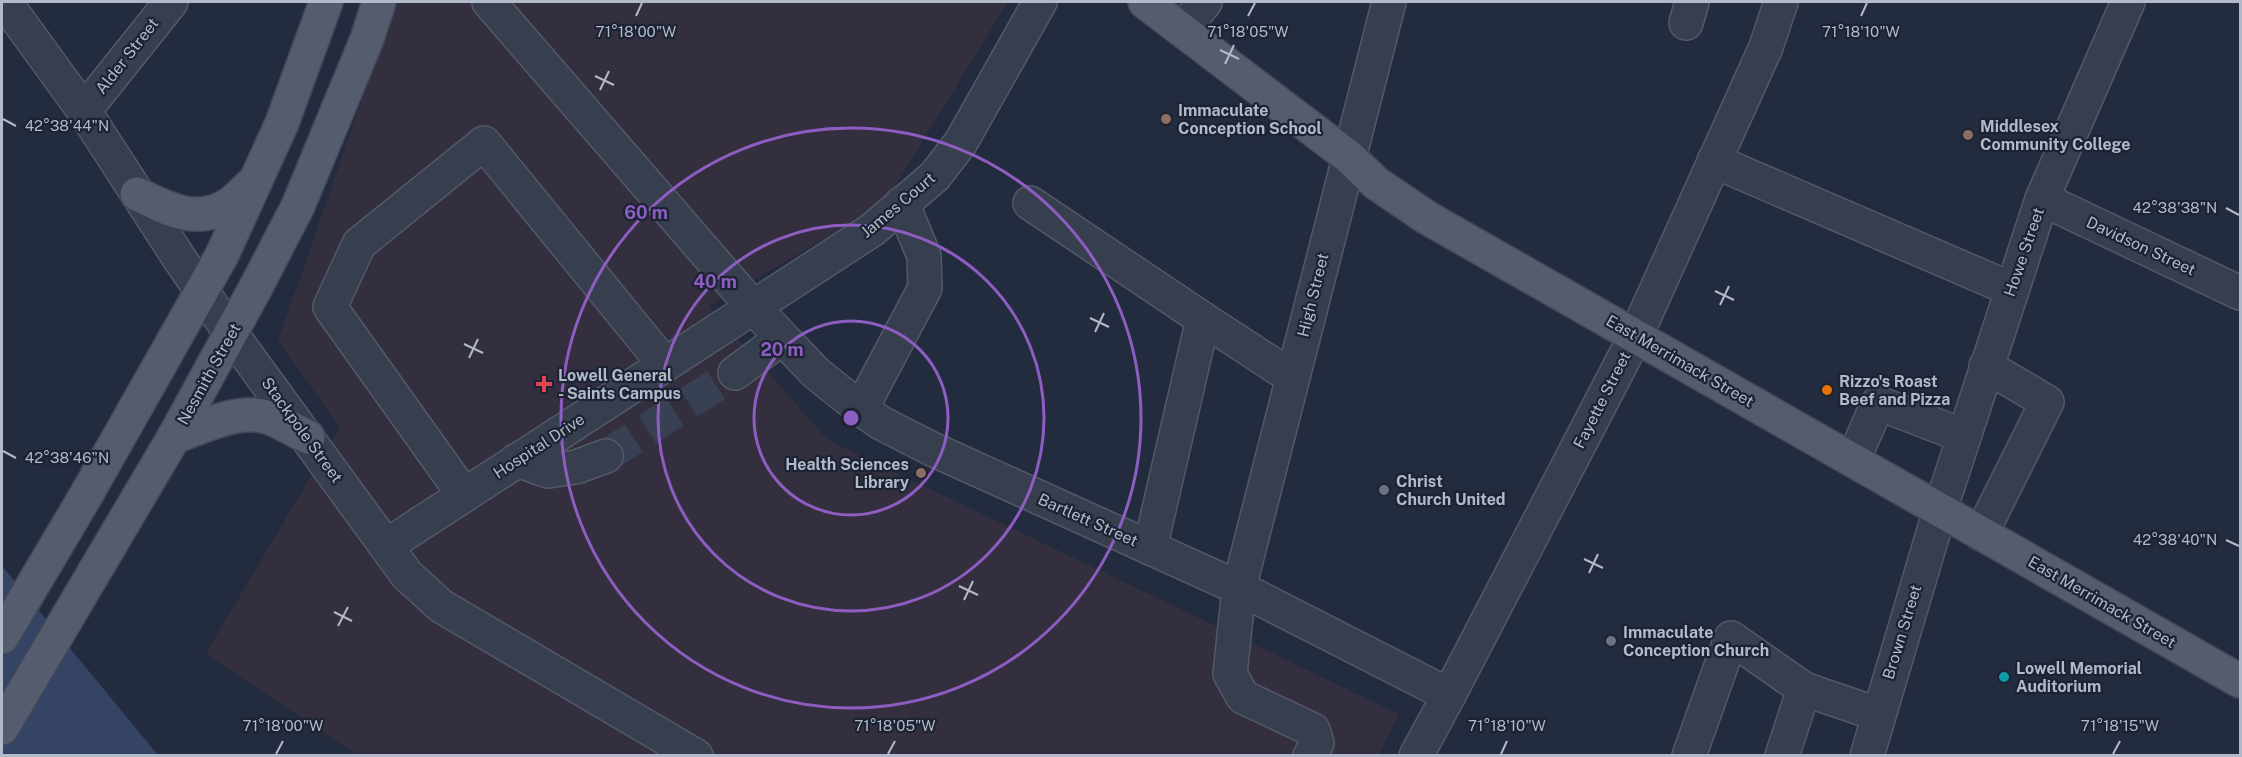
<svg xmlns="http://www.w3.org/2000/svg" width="2242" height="757" font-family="'Public Sans',sans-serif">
	<rect width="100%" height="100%" fill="#232b3e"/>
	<path fill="#332f3e" d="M396,2H1008L884,204L709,306L828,440L1399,714L1378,756L357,755L206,653L340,427L278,341Z"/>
	<path fill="#354465" d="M2,566L158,755H2Z"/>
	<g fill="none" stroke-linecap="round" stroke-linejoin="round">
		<path stroke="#384053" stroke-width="33" stroke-dasharray="33 16" stroke-linecap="butt" d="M606,456L735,373"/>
		<g stroke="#525969" stroke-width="36">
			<g id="minor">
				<path d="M5,2L84,111L179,258L232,335L407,575L441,606L696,756"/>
				<path d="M489,2L753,307L816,373L861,409L881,423L932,449L1239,588L1449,695"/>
				<path d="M1686,23L1692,2"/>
				<path d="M1182,30L1205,2"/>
				<path d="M84,111L171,2"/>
				<path d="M1714,161L2011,289"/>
				<path d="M2042,199L2240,293"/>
				<path d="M1030,203L1203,319L1150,548"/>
				<path d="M1203,319L1292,377"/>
				<path d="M735,373L782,338"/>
				<path d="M861,409L925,288L924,256L902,203"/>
				<path d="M517,460L548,471L576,467L606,456"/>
				<path d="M1853,460L1878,403L1964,436"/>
				<path d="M464,495L330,307L359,244L484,143L665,365"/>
				<path d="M1981,534L2047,402L1986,366"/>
				<path d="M386,546L872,230L935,176L961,142L1040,2"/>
				<path d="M1310,756L1317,743L1313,730L1243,697L1230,674L1239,588L1389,2"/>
				<path d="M1416,756L1449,695L1636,335L1766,47L1781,2"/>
				<path d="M1689,756L1731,638L1804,689L1877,714"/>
				<path d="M1782,756L1804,689"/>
				<path d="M1867,756L1940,510L2042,199L2128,2"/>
			</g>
		</g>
		<g stroke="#404757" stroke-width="36">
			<g id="major">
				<path d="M1145,2L1349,157L1376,183L1426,217L2240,681"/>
				<path d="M137,194C167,209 199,226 231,203C238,198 245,190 252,184"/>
				<path d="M174,437C203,427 239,407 270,418C283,423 295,431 308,437"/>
				<path d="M2,637L85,497L222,255L282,123L326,2"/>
				<path d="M2,728L174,437L256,287L298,206L367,39L379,2"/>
			</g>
		</g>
		<use href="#minor" stroke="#373e4e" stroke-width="33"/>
		<use href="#major" stroke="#545c6e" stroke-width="33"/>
	</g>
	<path fill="none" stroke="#b2b9c9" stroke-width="2" d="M636,16L642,3M1248,16L1255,3M1861,16L1867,3M1220,50L1239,59M1225,64L1234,45M595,76L614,85M600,90L609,71M3,119L16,126M2226,208L2239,215M1715,291L1734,300M1720,305L1729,286M1090,318L1109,327M1095,332L1104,313M464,344L483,353M469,358L478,339M3,451L16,458M2226,540L2239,546M1584,559L1603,568M1589,573L1598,554M959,586L978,595M964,600L973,581M334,612L352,621M338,626L348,607M276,754L283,741M888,754L895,741M1501,754L1507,741M2113,754L2120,741"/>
	<g fill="none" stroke="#8e5dc2" stroke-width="3">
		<circle cx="851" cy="418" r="97"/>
		<circle cx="851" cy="418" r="193"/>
		<circle cx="851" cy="418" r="290"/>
	</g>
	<g fill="#8d6e63" stroke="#1c2332" stroke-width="2">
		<circle cx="1166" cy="119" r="6"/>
		<circle cx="1968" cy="135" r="6"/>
		<circle cx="921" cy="473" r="6"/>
	</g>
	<path fill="#e0444e" stroke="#1c2332" stroke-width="2" d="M541 375h6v6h6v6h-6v6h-6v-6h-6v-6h6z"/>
	<circle fill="#e8710a" stroke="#1c2332" stroke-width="2" cx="1827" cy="390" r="6"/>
	<g fill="#6b7280" stroke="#1c2332" stroke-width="2">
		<circle cx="1384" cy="490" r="6"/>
		<circle cx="1611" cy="641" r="6"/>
	</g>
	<circle fill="#0f9aa8" stroke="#1c2332" stroke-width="2" cx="2004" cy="677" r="6"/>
	<g text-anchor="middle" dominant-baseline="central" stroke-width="4.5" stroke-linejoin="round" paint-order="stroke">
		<g font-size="16" fill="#b2b9c9" stroke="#1c2332">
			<text transform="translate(127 56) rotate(-52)">Alder Street</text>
			<text transform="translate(898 205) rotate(-40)">James Court</text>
			<text transform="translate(2141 246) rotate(25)">Davidson Street</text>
			<text transform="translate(2024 252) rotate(-71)">Howe Street</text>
			<text transform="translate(1313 295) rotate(-76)">High Street</text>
			<text transform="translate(1680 361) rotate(30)">East Merrimack Street</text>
			<text transform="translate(209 374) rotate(-61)">Nesmith Street</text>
			<text transform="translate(1602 400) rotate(-63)">Fayette Street</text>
			<text transform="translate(302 430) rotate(54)">Stackpole Street</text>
			<text transform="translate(539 446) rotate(-33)">Hospital Drive</text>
			<text transform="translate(1088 520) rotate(24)">Bartlett Street</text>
			<text transform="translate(2102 602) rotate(30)">East Merrimack Street</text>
			<text transform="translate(1902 632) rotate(-73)">Brown Street</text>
		</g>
		<g font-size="16" font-weight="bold" fill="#b2b9c9" stroke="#1c2332" text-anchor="start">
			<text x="1178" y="110">Immaculate<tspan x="1178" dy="18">Conception School</tspan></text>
			<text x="1980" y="126">Middlesex<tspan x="1980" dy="18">Community College</tspan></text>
			<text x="558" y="375">Lowell General<tspan x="558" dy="18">- Saints Campus</tspan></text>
			<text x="1839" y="381">Rizzo's Roast<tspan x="1839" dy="18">Beef and Pizza</tspan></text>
			<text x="909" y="464" text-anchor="end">Health Sciences<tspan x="909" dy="18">Library</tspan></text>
			<text x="1396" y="481">Christ<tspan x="1396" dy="18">Church United</tspan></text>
			<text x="1623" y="632">Immaculate<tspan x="1623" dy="18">Conception Church</tspan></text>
			<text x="2016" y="668">Lowell Memorial<tspan x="2016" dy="18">Auditorium</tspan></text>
		</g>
	</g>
	<g font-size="15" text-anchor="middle" fill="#b2b9c9" stroke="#1c2332" stroke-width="4.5" stroke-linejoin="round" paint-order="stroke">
		<text x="636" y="37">71°18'00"W</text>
		<text x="1248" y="37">71°18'05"W</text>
		<text x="1861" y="37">71°18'10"W</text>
		<text x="67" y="131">42°38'44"N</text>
		<text x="2175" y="213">42°38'38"N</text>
		<text x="67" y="463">42°38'46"N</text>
		<text x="2175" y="545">42°38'40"N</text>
		<text x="283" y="731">71°18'00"W</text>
		<text x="895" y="731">71°18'05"W</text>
		<text x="1507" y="731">71°18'10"W</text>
		<text x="2120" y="731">71°18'15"W</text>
	</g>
	<circle cx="851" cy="418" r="9" fill="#8e5dc2" stroke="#1c2332" stroke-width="3"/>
	<g font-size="18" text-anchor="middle" font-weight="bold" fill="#8e5dc2" stroke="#1c2332" stroke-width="4.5" stroke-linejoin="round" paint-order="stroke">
		<text x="646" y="219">60 m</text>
		<text x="715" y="288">40 m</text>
		<text x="782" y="356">20 m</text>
	</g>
	<rect width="2242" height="757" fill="none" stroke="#b2b9c9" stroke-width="6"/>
</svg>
